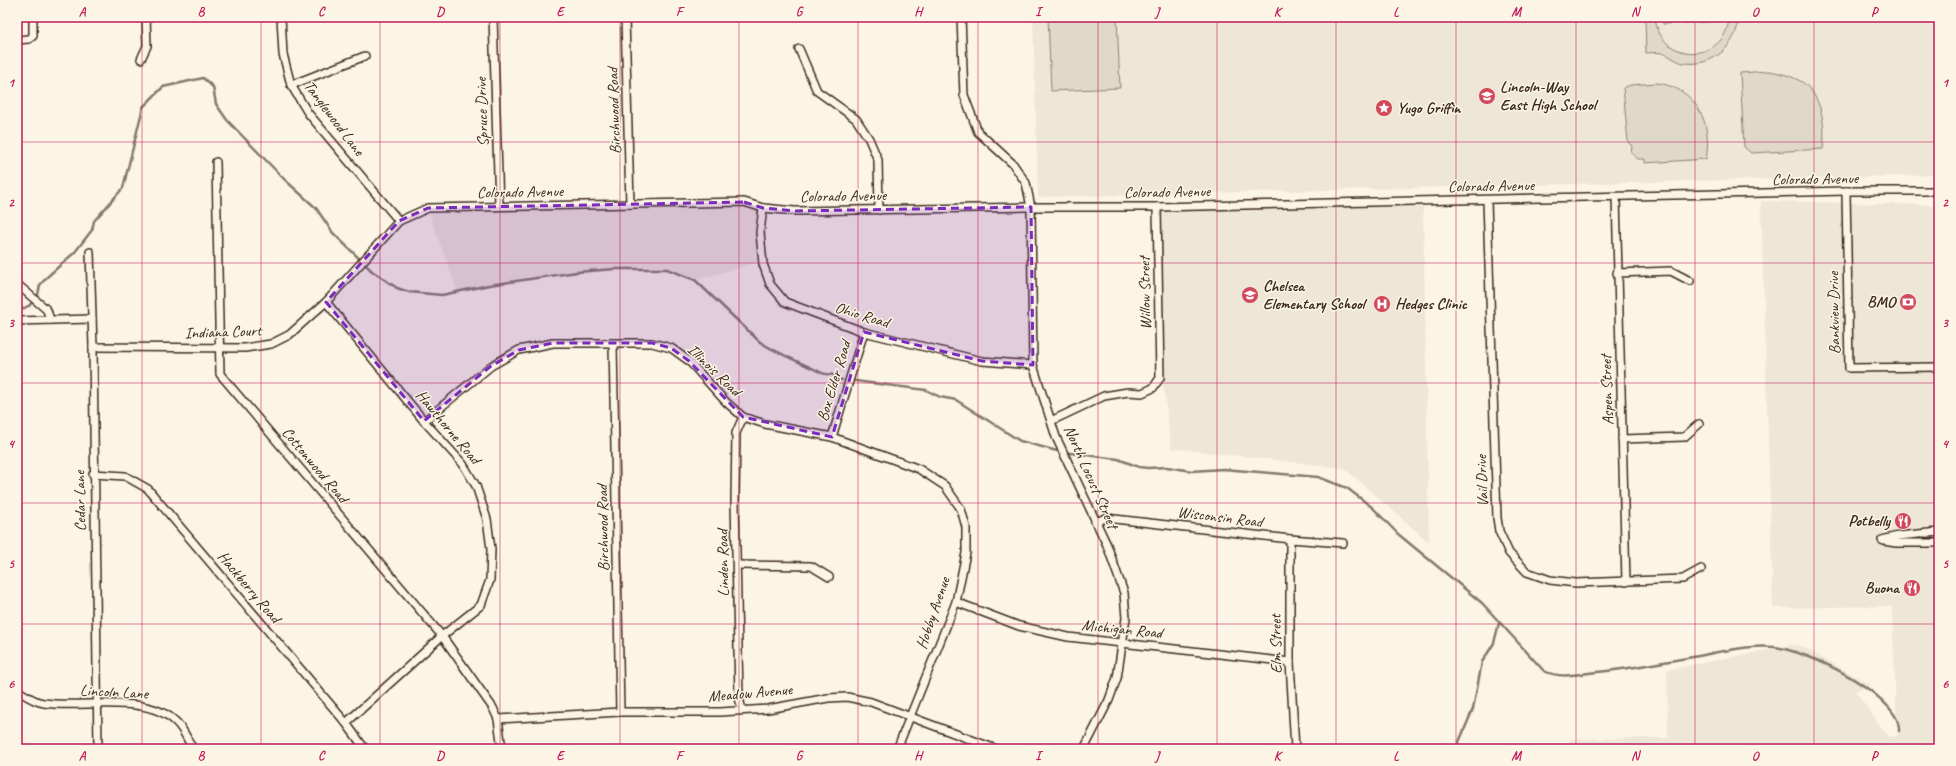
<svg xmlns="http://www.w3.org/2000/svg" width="1956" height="766" font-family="Caveat,sans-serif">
	<rect width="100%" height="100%" fill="#fcf5e5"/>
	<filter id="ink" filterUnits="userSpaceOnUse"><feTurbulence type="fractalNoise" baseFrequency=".025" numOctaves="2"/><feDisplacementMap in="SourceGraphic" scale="8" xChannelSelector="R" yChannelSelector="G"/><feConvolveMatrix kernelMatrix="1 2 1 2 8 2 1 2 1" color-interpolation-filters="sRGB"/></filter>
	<g filter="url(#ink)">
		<g fill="#eee6d6">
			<path d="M1033,17H1939V175L1038,197Z"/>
			<path d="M1761,201L1939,205V749H1569V739L1668,738L1667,670L1792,645L1801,646L1871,685L1855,691L1888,737L1897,736L1892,606L1773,608Z"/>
			<path d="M744,204L765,212V260L695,280L667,269H615L577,272L458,292L428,211Z"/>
			<path d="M1423,205L1429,542L1344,468L1171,448L1163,381L1159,209Z"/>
		</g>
		<g fill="#e0d8c8" stroke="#8e8173">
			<path d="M1048,17H1117L1120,88L1051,91Z"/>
			<path d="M1645,17H1655C1659,65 1727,64 1729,17H1739C1737,45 1714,67 1684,63C1676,62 1670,55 1662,53C1657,52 1651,53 1646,53Z"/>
			<path d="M1663,17H1721V21L1663,24Z"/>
			<path d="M1769,71C1781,73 1792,76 1802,82C1822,95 1826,127 1823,149L1751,153L1744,147L1740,73Z"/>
			<path d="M1656,83C1696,87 1713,123 1706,159L1645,163V159H1638L1631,153L1632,146L1628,142L1623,88L1631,85Z"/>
		</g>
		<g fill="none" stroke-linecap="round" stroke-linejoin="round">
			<g stroke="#85796b" stroke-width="2.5">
				<path d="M29,306L38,295L40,285L47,277L75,252L92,230L94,221L123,188L143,107L163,87L203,78L213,87L216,104L227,120L284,179L316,208L333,233L372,271L397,288L409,292L442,295L489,285L577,272L615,269H667L695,280L760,342C780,355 801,362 822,373C826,375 831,374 834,375C838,377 838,379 842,380"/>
				<path d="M17,312L30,305"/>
				<path d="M855,381L926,390L940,397L956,400L1020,441L1057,451"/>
				<path d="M1070,453L1118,459L1139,467L1148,468L1167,467L1192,471L1223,469L1318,477L1347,488L1373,508L1398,534L1482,603L1544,671C1560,679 1579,674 1597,672C1629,669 1661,662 1693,657C1720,652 1757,642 1785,649C1817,658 1844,671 1871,691C1882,700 1901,716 1899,731"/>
				<path d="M1456,749L1473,709L1482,662L1494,643L1499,623"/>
			</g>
			<g stroke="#3b2a1e" stroke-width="10">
				<g id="minor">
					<path d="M281,17L283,54L291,85L308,113L399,221"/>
					<path d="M493,17L499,206"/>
					<path d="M625,17L630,204"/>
					<path d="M961,17L964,95L978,132L1013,164L1026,183L1031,207L1033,365L1056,437L1107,545L1124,593L1126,618L1117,678L1109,700L1084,749"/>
					<path d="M17,40L29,39L33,36V17"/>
					<path d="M799,49L817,91L856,119L869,139L878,160L879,210"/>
					<path d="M141,59L147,46L146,17"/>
					<path d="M291,85L365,56"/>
					<path d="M216,162L220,374L442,636L493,708L498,719L502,749"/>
					<path d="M1846,191L1849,368L1939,367"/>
					<path d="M1616,197L1626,582"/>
					<path d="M1487,201L1497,518L1499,531L1509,553L1527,572L1550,580L1576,583L1683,579L1701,569"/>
					<path d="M763,208L760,232L763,264L770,284L785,302L864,332L982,361L1033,365"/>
					<path d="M90,252L93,347L98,749"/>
					<path d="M1617,273L1671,271L1690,281"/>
					<path d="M17,284L47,310L50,320"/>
					<path d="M326,302L424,421L463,464L476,486L487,519L491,549L490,580L481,605L442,636L346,723"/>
					<path d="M17,321L92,319"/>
					<path d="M613,344L620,712"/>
					<path d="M93,347L245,348L271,344L289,335L326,302L399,221L428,208L744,202L763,208L795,211L1031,207H1157L1846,191H1939"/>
					<path d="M424,421L491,366L519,350L553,343H652L671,348L689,361L726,402L743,417L765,424L832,437L919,469L945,486L961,509L966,527V553L956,602L897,749"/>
					<path d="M1051,421L1104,396L1128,392L1142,393L1153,388L1160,378L1157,207"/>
					<path d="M832,437L864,332"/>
					<path d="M1622,439L1684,437L1699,424"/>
					<path d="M93,474L125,476L148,489L346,723L365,749"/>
					<path d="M1095,522L1106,518L1290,539L1343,543"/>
					<path d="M1290,539V662L1295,749"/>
					<path d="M1882,540L1898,536L1939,532"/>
					<path d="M1884,541L1896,543H1939"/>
					<path d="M737,565L811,566L829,577"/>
					<path d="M956,602L1019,626L1068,637L1290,662"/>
					<path d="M17,690C25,695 34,702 44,703C83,709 147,692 177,723C184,730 188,741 193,749"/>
					<path d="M742,710L739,698L735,501L736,433L743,417"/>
					<path d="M498,719L620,712H720L768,709L828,698L847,697L871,702L996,749"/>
				</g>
			</g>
			<use href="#minor" stroke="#fcf5e5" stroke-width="7"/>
		</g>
	</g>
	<path fill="#7b2cbf" fill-opacity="0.2" stroke="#7b2cbf" stroke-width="3" stroke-dasharray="8 5" stroke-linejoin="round" d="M744,202L763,208L795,211L1031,207L1033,365L982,361L864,332L832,437L743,417L689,361L671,348L652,343H553L519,350L491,366L424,421L326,302L399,221L428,208Z"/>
	<path fill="none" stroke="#c2185b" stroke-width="1" stroke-opacity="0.55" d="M142,17V749M261,17V749M380,17V749M500,17V749M620,17V749M739,17V749M858,17V749M978,17V749M1098,17V749M1217,17V749M1336,17V749M1456,17V749M1576,17V749M1695,17V749M1814,17V749M17,142H1939M17,263H1939M17,383H1939M17,503H1939M17,624H1939"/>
	<defs>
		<g id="school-disc" transform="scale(0.9)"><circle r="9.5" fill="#d1495b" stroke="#fcf5e5"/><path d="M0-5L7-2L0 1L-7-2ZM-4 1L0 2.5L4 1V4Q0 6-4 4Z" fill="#fff"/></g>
		<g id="sight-disc" transform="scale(0.9)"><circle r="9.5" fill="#d1495b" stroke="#fcf5e5"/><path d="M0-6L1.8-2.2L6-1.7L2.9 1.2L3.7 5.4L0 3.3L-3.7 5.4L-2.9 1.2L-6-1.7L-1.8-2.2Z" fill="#fff"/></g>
		<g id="bank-disc" transform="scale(0.9)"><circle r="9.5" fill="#d1495b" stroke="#fcf5e5"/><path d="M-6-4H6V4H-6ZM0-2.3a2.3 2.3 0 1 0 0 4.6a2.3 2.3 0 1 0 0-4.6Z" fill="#fff"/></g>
		<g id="hospital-disc" transform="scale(0.9)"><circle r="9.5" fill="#d1495b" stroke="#fcf5e5"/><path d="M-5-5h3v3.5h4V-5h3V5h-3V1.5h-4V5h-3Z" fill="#fff"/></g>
		<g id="restaurant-disc" transform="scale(0.9)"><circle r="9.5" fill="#d1495b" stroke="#fcf5e5"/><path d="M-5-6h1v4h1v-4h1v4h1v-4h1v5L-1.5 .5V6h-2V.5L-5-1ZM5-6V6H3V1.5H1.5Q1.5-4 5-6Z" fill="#fff"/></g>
	</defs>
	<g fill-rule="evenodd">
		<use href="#school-disc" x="1487" y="96"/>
		<use href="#sight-disc" x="1384" y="108"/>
		<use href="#school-disc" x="1250" y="295"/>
		<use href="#bank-disc" x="1908" y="302"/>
		<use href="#hospital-disc" x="1382" y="304"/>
		<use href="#restaurant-disc" x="1903" y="521"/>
		<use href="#restaurant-disc" x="1912" y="588"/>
	</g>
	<g text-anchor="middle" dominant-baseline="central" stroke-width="3" stroke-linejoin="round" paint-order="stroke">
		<g font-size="16" font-weight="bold" fill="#3b2a1e" stroke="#fcf5e5" text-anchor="start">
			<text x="1500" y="87">Lincoln-Way<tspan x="1500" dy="18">East High School</tspan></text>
			<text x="1397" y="108">Yugo Griffin</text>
			<text x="1263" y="286">Chelsea<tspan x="1263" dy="18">Elementary School</tspan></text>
			<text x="1895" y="302" text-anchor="end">BMO</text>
			<text x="1395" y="304">Hedges Clinic</text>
			<text x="1890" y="521" text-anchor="end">Potbelly</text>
			<text x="1899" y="588" text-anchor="end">Buona</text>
		</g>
		<g font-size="16" fill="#3b2a1e" stroke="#fcf5e5">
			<text transform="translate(614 111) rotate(-92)">Birchwood Road</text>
			<text transform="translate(482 112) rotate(-92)">Spruce Drive</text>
			<text transform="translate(334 118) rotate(53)">Tanglewood Lane</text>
			<text transform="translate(1815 179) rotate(-1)">Colorado Avenue</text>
			<text transform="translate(1491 186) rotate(-1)">Colorado Avenue</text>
			<text transform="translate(520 192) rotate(-1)">Colorado Avenue</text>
			<text transform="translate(1167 192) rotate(-1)">Colorado Avenue</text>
			<text transform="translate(843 196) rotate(-1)">Colorado Avenue</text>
			<text transform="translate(1145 293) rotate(-91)">Willow Street</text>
			<text transform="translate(1834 313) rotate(-91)">Bankview Drive</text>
			<text transform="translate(862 315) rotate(17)">Ohio Road</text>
			<text transform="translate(223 332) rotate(-2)">Indiana Court</text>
			<text transform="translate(714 370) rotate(44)">Illinois Road</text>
			<text transform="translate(834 381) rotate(-73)">Box Elder Road</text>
			<text transform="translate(1607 390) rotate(-92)">Aspen Street</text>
			<text transform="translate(448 427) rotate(50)">Hawthorne Road</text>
			<text transform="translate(315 465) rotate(50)">Cottonwood Road</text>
			<text transform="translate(1091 477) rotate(66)">North Locust Street</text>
			<text transform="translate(1482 481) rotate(-92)">Vail Drive</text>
			<text transform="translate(80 501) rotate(-91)">Cedar Lane</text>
			<text transform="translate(1220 517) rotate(7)">Wisconsin Road</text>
			<text transform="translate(603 528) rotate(-91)">Birchwood Road</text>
			<text transform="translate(723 563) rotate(-91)">Linden Road</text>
			<text transform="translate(249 587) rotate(50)">Hackberry Road</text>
			<text transform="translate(933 613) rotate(-71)">Hobby Avenue</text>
			<text transform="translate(1122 629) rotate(6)">Michigan Road</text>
			<text transform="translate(1276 644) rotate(-91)">Elm Street</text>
			<text transform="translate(114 692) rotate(3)">Lincoln Lane</text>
			<text transform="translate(750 693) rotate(-5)">Meadow Avenue</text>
		</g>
	</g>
	<rect width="1956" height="766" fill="none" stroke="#fcf5e5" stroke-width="44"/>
	<rect x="22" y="22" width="1912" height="722" fill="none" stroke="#c2185b" stroke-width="1.5"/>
	<g font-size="13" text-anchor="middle" font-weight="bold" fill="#c2185b">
		<text x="82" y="16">A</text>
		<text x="201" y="16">B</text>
		<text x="321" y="16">C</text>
		<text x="440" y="16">D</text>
		<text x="560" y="16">E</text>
		<text x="679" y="16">F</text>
		<text x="799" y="16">G</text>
		<text x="918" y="16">H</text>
		<text x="1038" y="16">I</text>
		<text x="1157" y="16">J</text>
		<text x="1277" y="16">K</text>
		<text x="1396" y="16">L</text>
		<text x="1516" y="16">M</text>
		<text x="1635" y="16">N</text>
		<text x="1755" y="16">O</text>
		<text x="1874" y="16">P</text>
		<text x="11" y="87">1</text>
		<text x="1945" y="87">1</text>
		<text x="11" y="207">2</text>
		<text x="1945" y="207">2</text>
		<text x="11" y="327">3</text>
		<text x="1945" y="327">3</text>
		<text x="11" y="448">4</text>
		<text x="1945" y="448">4</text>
		<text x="11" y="568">5</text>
		<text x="1945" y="568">5</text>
		<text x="11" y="688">6</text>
		<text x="1945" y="688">6</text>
		<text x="82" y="760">A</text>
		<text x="201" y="760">B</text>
		<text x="321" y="760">C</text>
		<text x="440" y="760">D</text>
		<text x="560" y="760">E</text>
		<text x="679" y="760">F</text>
		<text x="799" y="760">G</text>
		<text x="918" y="760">H</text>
		<text x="1038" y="760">I</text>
		<text x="1157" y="760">J</text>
		<text x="1277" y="760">K</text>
		<text x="1396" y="760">L</text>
		<text x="1516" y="760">M</text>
		<text x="1635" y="760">N</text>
		<text x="1755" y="760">O</text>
		<text x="1874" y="760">P</text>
	</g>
</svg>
